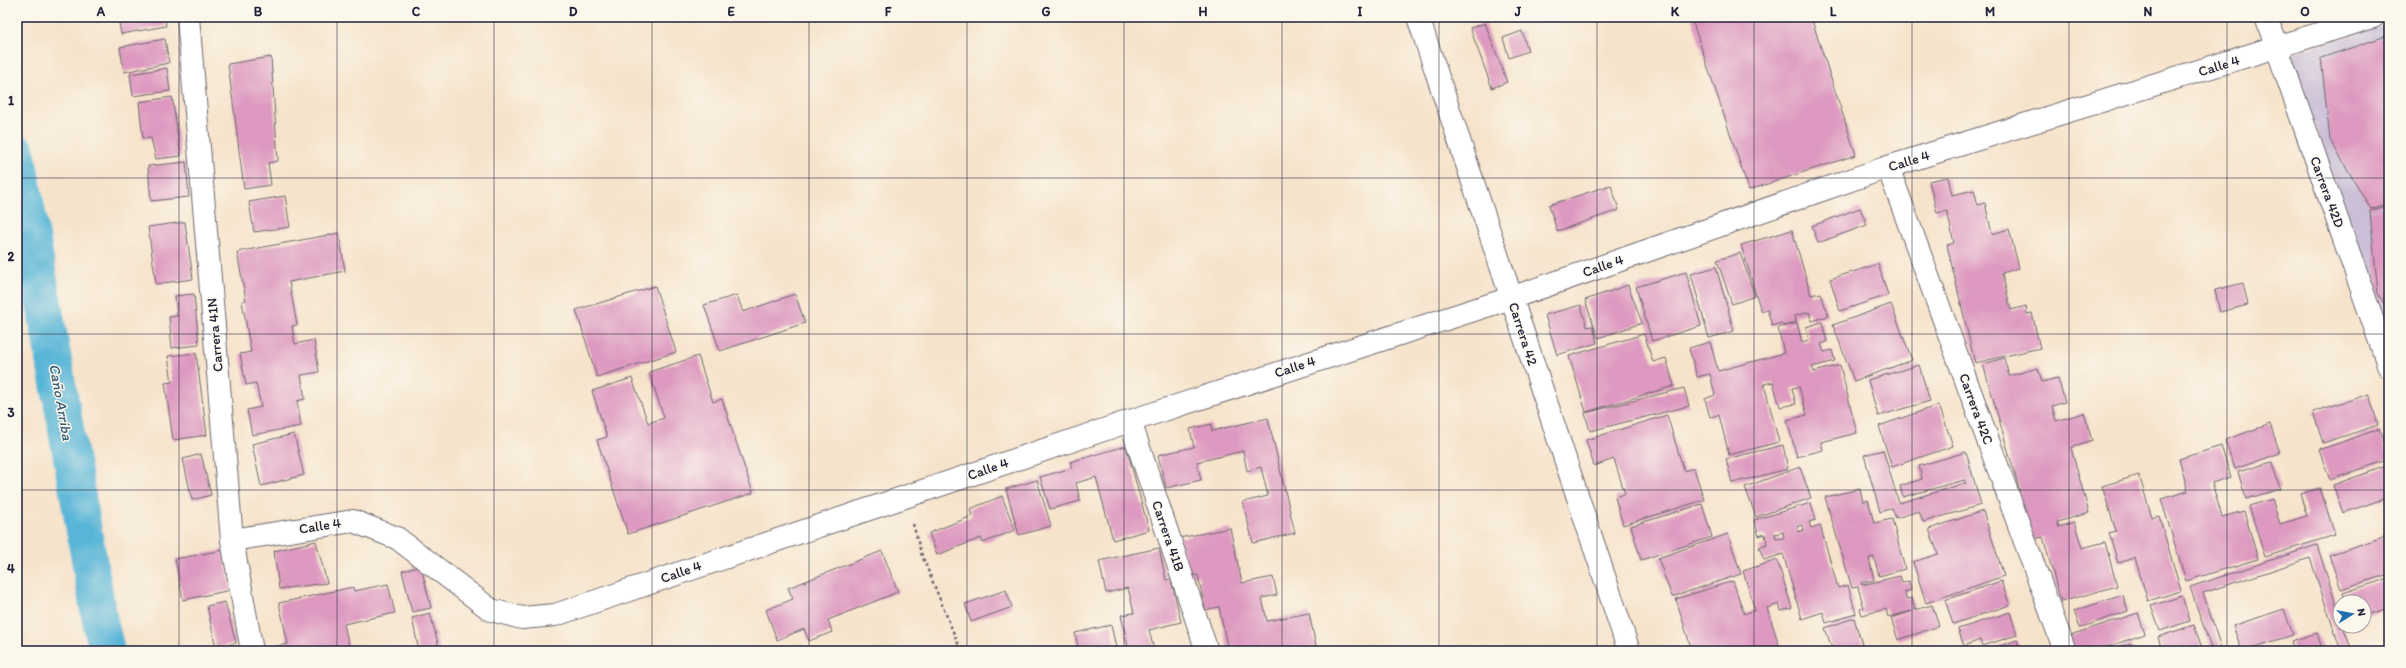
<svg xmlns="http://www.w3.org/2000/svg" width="2406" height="668" font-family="Itim,sans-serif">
	<rect width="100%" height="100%" fill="#fbf7ec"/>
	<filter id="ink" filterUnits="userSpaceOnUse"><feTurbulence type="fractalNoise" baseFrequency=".025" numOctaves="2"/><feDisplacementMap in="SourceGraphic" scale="8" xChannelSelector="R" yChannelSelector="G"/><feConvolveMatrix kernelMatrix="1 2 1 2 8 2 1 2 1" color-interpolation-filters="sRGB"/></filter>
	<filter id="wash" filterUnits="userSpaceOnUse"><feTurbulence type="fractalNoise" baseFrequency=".012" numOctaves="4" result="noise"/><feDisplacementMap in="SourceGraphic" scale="16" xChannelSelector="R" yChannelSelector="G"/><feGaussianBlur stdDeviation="0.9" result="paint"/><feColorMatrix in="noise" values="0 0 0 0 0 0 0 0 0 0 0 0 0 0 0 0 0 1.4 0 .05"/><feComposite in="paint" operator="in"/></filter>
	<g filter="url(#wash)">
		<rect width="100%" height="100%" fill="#f6e3cb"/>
		<path fill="#cabfd7" d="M2389,23V333L2289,55Z"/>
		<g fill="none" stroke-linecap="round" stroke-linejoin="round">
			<path stroke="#59b5d7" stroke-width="36" d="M17,152L100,621L107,651"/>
		</g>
		<g id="blocks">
			<g fill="#dd99c0" fill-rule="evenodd">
				<path d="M118,17H165L166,26L121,34Z"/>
				<path d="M1691,17H1811L1856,155L1749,190Z"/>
				<path d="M1485,23L1507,82L1492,88L1470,28Z"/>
				<path d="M1522,31L1528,51L1509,58L1503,38Z"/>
				<path d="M2389,35V203L2371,209L2330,140L2321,58Z"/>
				<path d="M165,39L169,63L124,72L120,47Z"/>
				<path d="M271,57L278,161L268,163L271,185L244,189L228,64Z"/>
				<path d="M167,68L170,91L133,96L130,74Z"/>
				<path d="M172,97L181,156L156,159L151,138L143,139L139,102Z"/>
				<path d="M186,162L189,197L151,201L148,166Z"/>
				<path d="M1948,177L1952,195L1974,190L1978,205L1985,203L1992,234L2009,229L2019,268L2002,273L2011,310L2026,306L2027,314L2032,313L2040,348L1975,363L1947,245L1954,243L1947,211L1937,213L1929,181Z"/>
				<path d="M1611,185L1619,210L1557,231L1549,205Z"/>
				<path d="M285,196L290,227L254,232L249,202Z"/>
				<path d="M2389,205V311L2378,294L2370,211Z"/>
				<path d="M1860,208L1867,225L1818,243L1812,226Z"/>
				<path d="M185,222L193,279L156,284L148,227Z"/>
				<path d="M1792,230L1811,295L1821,293L1828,316L1812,321L1809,312L1795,316L1796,322L1784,326L1782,323L1772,326L1767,309L1761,311L1741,245Z"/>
				<path d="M339,233L345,271L289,282L297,325L292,326L295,344L314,340L319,372L301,375L305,399L297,401L301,426L252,435L247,410L261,407L256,383L246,385L240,354L251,352L242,301L246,300L237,252Z"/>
				<path d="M1740,253L1755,296L1732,304L1717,260Z"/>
				<path d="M1878,264L1888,295L1840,311L1830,279Z"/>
				<path d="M1716,267L1734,331L1709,338L1691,274Z"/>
				<path d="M1686,272L1701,326L1652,341L1636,287Z"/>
				<path d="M2243,283L2248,305L2220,312L2215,290Z"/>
				<path d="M1628,285L1642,323L1598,338L1585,300Z"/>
				<path d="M655,286L676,352L597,377L576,310Z"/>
				<path d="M194,294L199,345L172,348L169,317L177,316L175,296Z"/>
				<path d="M795,294L805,323L720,351L704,305L737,295L743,312Z"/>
				<path d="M1891,304L1912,360L1854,381L1833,325Z"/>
				<path d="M1581,305L1587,327L1593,326L1597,343L1557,355L1545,315Z"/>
				<path d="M1822,322L1827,342L1821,344L1824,352L1832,350L1835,361L1812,367L1814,372L1840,365L1857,433L1821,442L1823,450L1797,457L1787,420L1807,415L1799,387L1792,388L1796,404L1780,407L1773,382L1764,384L1779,442L1729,455L1719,415L1710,417L1705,399L1715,395L1710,374L1697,377L1689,348L1710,342L1718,371L1784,353L1778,328L1797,323L1802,342L1809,340L1806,327Z"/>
				<path d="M1644,334L1653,362L1666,358L1674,386L1586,412L1569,356Z"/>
				<path d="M196,353L207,435L173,440L165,383L172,382L168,356Z"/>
				<path d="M698,356L713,402L722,399L753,493L628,534L597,440L607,437L592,391L632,378L648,423L664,418L649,372Z"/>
				<path d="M2004,358L2009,376L2038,368L2042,382L2058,378L2065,402L2052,406L2056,421L2084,413L2092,441L2071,448L2089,513L2057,522L2059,527L2074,522L2082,548L2105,542L2117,586L2061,602L2043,537L2026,541L2013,494L2020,492L1983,364Z"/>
				<path d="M1919,365L1930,401L1878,416L1868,380Z"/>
				<path d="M1684,388L1689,406L1590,431L1585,413Z"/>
				<path d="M2369,394L2378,425L2323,443L2313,412Z"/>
				<path d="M1939,405L1953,446L1892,467L1879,426Z"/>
				<path d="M1667,415L1684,471L1694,468L1704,500L1623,525L1615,497L1625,494L1614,459L1594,466L1586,440Z"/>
				<path d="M1268,418L1295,533L1253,543L1243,502L1268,496L1261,467L1247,471L1243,451L1197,462L1201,480L1166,488L1158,455L1194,447L1190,429L1211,424L1212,431Z"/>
				<path d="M2270,424L2280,453L2235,469L2225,440Z"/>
				<path d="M2379,429L2389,459L2330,480L2319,450Z"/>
				<path d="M294,434L304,475L261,486L252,444Z"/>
				<path d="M1783,445L1788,469L1732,483L1726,459Z"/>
				<path d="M1126,446L1149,530L1113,540L1096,477L1076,483L1080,501L1050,509L1040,477L1072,468L1070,462Z"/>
				<path d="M2221,446L2231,477L2212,483L2222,517L2244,511L2258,559L2186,581L2161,499L2188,491L2179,459Z"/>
				<path d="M1883,450L1899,503L1966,483L1964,480L1903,497L1900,486L1922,479L1919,466L1966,452L1981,505L1923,522L1919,511L1896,518L1892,508L1880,512L1864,455Z"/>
				<path d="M201,454L211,495L192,500L183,459Z"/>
				<path d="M2272,462L2280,489L2246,499L2238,472Z"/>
				<path d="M2389,465V497L2343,513L2333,485Z"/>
				<path d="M1800,467L1811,498L1756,517L1745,487Z"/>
				<path d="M2139,475L2152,518L2159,516L2181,591L2148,601L2135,558L2118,563L2109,533L2116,531L2102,486Z"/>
				<path d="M1037,480L1051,526L1019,535L1006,489Z"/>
				<path d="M2320,488L2335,535L2265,557L2249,506L2272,499L2280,524L2307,516L2300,494Z"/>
				<path d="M1860,489L1863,502L1868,500L1874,523L1892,519L1905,569L1879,576L1874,557L1869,558L1874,580L1861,583L1862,585L1900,576L1902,583L1909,581L1911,590L1905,592L1906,599L1912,598L1915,610L1932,605L1939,626L1898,640L1891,618L1912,611L1888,617L1886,609L1862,615L1860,609L1864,608L1858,587L1852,588L1825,497Z"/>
				<path d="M1002,496L1015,530L983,543L981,538L937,555L929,533L972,516L970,509Z"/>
				<path d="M1811,503L1816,520L1809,522L1811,528L1820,525L1838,588L1848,585L1856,614L1826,623L1823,612L1802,619L1783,554L1764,560L1759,547L1767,544L1765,534L1759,536L1754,520ZM1802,525L1804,530L1798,532L1797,527ZM1783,532L1784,538L1776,539L1775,534Z"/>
				<path d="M1702,504L1712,537L1641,560L1631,526Z"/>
				<path d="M1983,511L2004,576L1926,603L1913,562L1938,554L1929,529Z"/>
				<path d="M1230,528L1242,583L1273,577L1277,595L1262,598L1267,621L1309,613L1317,651H1228L1219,607L1205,610L1198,575L1187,577L1179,538Z"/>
				<path d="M1728,534L1741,574L1672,597L1658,558Z"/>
				<path d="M2389,535V574L2341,589L2329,555Z"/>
				<path d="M316,541L327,583L279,589L274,551Z"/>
				<path d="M2317,545L2340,616V626H2343L2352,651H2341L2310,558L2203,593L2222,651H2212L2190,587Z"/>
				<path d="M1159,548L1166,580L1171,579L1181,622L1149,630L1154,650L1129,651L1121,615L1134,613L1128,588L1106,593L1099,561Z"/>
				<path d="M223,550L231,590L183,600L175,559Z"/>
				<path d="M882,551L898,592L828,620L832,632L809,641L804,629L777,640L766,610L793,599L788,588Z"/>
				<path d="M1777,560L1792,608L1781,611L1779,604L1767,608L1780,648L1771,651H1692L1676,599L1733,581L1744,614L1755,610L1743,571Z"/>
				<path d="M421,566L431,608L412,612L402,571Z"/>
				<path d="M2389,578V608L2364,616V602H2346L2343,593Z"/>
				<path d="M2001,581L2010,605L1953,624L1945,600Z"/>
				<path d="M388,584L395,613L344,624L350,651H275L274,647L288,644L279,603L353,587L354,591Z"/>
				<path d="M1006,590L1012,607L971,622L965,604Z"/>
				<path d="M2123,595L2128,611L2080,628L2074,611Z"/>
				<path d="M2182,596L2190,621L2160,631L2151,606Z"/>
				<path d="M225,602L236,643L216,648L207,606Z"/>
				<path d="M2284,609L2293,635L2242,651L2233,626Z"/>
				<path d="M2010,612L2017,635L1982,646L1980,640L1964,646L1958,629Z"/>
				<path d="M430,613L440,651H419L412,618Z"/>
				<path d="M2138,613L2145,634L2095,651H2071L2067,636Z"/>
				<path d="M1854,618L1864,651H1833L1825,628Z"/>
				<path d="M1111,625L1116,647L1099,651H1079L1075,633Z"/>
				<path d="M2194,625L2203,651H2162L2158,637Z"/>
				<path d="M2317,633L2323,651H2294L2291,641Z"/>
				<path d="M2017,640L2021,651H1985Z"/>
				<path d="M2131,643L2134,651H2109Z"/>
			</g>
		</g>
	</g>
	<g filter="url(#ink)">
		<use href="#blocks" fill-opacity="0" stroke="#6c666d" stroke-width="1"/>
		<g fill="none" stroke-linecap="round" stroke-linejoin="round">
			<g stroke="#6c666d" stroke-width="24">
				<g id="minor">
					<path d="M188,17L232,540L252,651"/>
					<path d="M1418,17L1629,651"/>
					<path d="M2266,17L2389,367"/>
					<path d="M1888,167L2065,651"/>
					<path d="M1130,421L1207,651"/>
					<path d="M232,540L353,521L397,538L491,610L522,618L555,615L1130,421L1511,298L1888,167L2373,17"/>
				</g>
			</g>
			<path stroke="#6c666d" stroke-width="2.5" stroke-dasharray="3 3" stroke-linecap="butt" d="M913,524L921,553L961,651"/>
			<use href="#minor" stroke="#fff" stroke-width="22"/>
		</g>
	</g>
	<path fill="none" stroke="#22223b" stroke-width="1" stroke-opacity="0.55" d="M179,17V651M337,17V651M494,17V651M652,17V651M809,17V651M967,17V651M1124,17V651M1282,17V651M1439,17V651M1597,17V651M1754,17V651M1912,17V651M2069,17V651M2227,17V651M17,178H2389M17,334H2389M17,490H2389"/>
	<g text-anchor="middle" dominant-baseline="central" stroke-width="3" stroke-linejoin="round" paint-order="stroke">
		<g font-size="14" fill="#22223b" stroke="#fbf7ec">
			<text transform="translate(2219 66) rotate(-17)">Calle 4</text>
			<text transform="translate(1909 161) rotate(-17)">Calle 4</text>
			<text transform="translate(2327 192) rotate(70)">Carrera 42D</text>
			<text transform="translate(1603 266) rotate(-19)">Calle 4</text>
			<text transform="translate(1523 334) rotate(72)">Carrera 42</text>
			<text transform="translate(215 335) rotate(-95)">Carrera 41N</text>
			<text transform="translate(1295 367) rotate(-18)">Calle 4</text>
			<text transform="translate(1976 409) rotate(70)">Carrera 42C</text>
			<text transform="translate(988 469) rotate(-19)">Calle 4</text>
			<text transform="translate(320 526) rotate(-9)">Calle 4</text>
			<text transform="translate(1168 536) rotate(71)">Carrera 41B</text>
			<text transform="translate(681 572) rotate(-19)">Calle 4</text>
		</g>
		<g font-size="15" font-style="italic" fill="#385d79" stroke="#fbf7ec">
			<text transform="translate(61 402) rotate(80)">Caño Arriba</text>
		</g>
	</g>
	<rect width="2406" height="668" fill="none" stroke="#fbf7ec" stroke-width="44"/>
	<g transform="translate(2352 614) rotate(79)"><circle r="19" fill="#fbf7ec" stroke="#a4a2a5"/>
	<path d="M0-3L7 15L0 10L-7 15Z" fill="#1f6fb2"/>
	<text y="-6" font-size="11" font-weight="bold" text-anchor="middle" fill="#22223b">N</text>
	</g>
	<rect x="22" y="22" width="2362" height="624" fill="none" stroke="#22223b" stroke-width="1.5"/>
	<g font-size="13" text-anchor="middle" font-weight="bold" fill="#22223b">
		<text x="101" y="16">A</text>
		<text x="258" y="16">B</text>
		<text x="416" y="16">C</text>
		<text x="573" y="16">D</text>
		<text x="731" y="16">E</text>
		<text x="888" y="16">F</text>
		<text x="1046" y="16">G</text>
		<text x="1203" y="16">H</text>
		<text x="1360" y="16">I</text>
		<text x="1518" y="16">J</text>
		<text x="1675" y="16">K</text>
		<text x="1833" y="16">L</text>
		<text x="1990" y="16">M</text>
		<text x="2148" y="16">N</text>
		<text x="2305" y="16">O</text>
		<text x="11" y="105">1</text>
		<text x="11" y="261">2</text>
		<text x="11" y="417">3</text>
		<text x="11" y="573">4</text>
	</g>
</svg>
